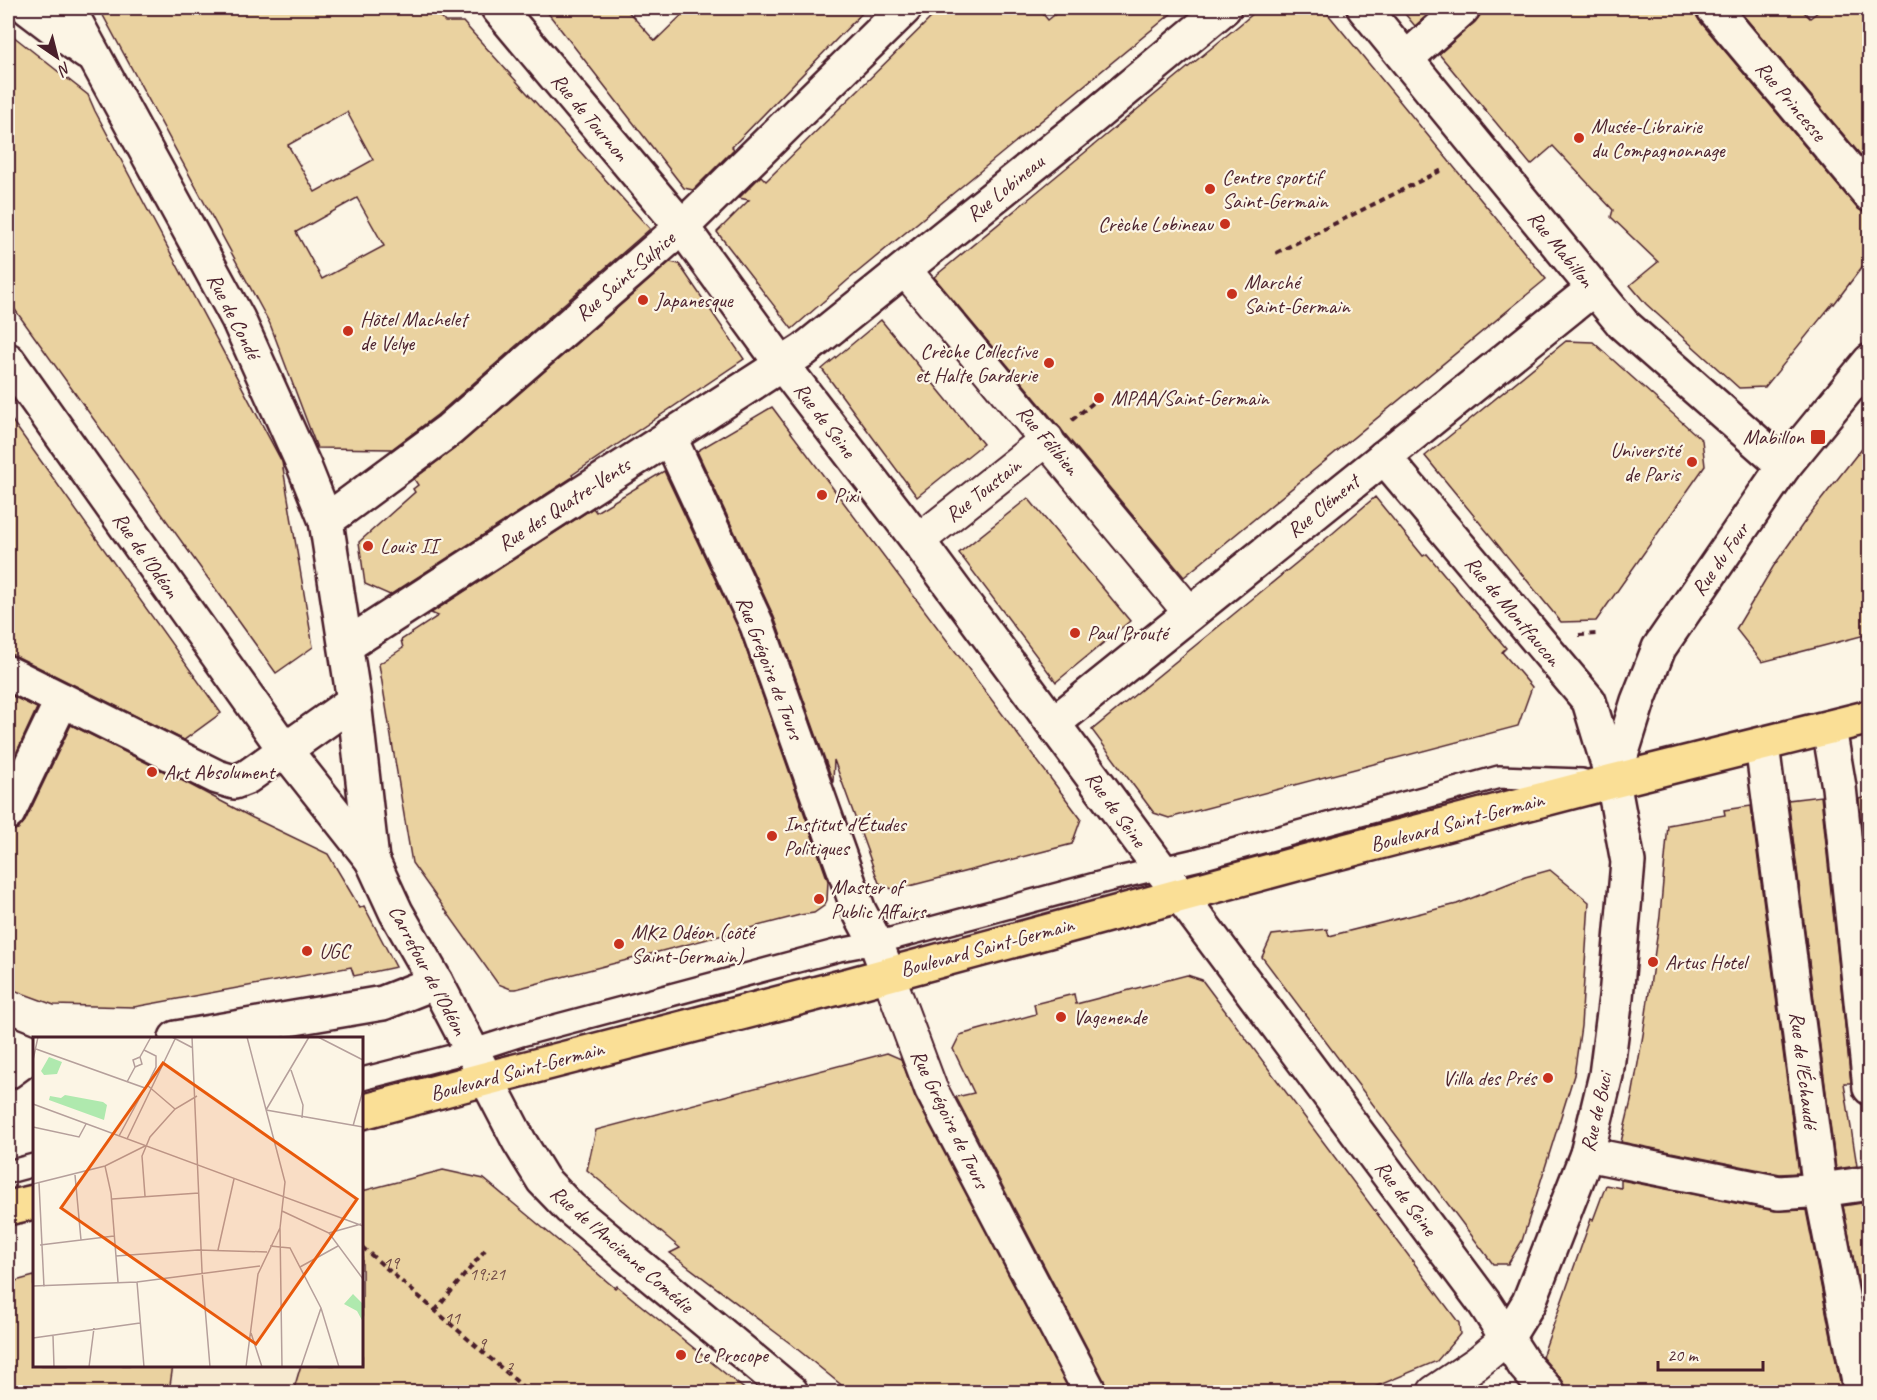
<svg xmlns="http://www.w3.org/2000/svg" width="1877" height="1400" font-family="Caveat,sans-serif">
	<rect width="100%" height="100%" fill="#fcf5e5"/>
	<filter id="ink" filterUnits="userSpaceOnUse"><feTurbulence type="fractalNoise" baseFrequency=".0167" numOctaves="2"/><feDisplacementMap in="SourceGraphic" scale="12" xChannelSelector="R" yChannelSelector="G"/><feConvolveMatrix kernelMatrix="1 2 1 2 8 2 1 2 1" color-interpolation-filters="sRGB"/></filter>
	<g filter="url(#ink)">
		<path fill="#f7ead0" d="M173,1366H349L373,1385L370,1392H169Z"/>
		<g fill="#ead2a0" stroke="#4a1f2b" stroke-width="1.5" fill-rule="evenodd">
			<path d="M99,8H432L445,22H463L650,229L437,415L392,449L317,448L270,324ZM347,112L373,160L315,192L288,145ZM357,198L384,246L322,279L296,232Z"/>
			<path d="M544,8H625L655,41L689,8H867L732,147L734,149L693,190L684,188Z"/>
			<path d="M941,8H1038L1048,20L1063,8H1178L848,280L792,329L717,232L749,200L739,198L761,176L766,181Z"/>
			<path d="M1260,8H1323L1546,279L1184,577L934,277Z"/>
			<path d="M1400,8H1435L1415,26Z"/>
			<path d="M1481,8H1695V12L1699,20L1856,207L1863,212L1869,213V255L1865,263L1834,304L1833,303L1765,387L1739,388L1646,304L1630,285L1658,262L1611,217L1613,210L1553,146L1531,165L1439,54L1475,22L1481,14Z"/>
			<path d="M1737,8H1800L1810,18L1823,8H1869V165Z"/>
			<path d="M8,32L88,95L95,111L282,462L313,647L276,673L8,300Z"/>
			<path d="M670,262L679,264L744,359L572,475L573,477L390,595L365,584L359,542L415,492L413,489L418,485L414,479L461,444Z"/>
			<path d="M881,320L983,444L917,497L822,369Z"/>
			<path d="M1566,341L1593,342L1702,440L1705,466L1596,621L1561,622L1425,456Z"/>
			<path d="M772,407L1081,819L1072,844L894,890L879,883L834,760L833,782L774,617L697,451Z"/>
			<path d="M8,415L221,713L184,740L16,656L8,654Z"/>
			<path d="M1869,439V634L1762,662L1736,629L1773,567L1810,514Z"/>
			<path d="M664,471L740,632L828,881L827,900L824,906L814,913L800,915L516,989H511L498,984L412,863L379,664L403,648L401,640L438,616L431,613L593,508L596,512Z"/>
			<path d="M1375,497L1423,556L1427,554L1506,648L1502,652L1532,687L1518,726L1169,818L1154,813L1092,730L1333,533Z"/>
			<path d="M1028,498L1130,621L1056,682L959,553Z"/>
			<path d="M8,694L37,708L8,771Z"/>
			<path d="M71,725L179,779L253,818L328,854L360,908L364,906L396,967L354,976L351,967L134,1007L54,1005L8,988V831L18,829L25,821Z"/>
			<path d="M1821,796L1851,1083H1844L1857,1166L1836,1169L1788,800Z"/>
			<path d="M1869,796V900L1859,799Z"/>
			<path d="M1751,806L1799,1173L1780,1174L1621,1142L1632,1097L1643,1035L1660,916L1668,825L1725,815L1724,810Z"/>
			<path d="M1550,870L1589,902L1581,1026L1574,1075L1522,1241L1508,1264H1493L1262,957L1272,935L1327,929L1329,936L1457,904L1525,877Z"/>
			<path d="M1187,975L1202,980L1459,1323L1460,1334L1437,1361L1363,1392H1108L1106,1384L956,1097L974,1093L953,1049L960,1035L1036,1014L1034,1004L1074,994L1076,1004Z"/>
			<path d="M887,1053L901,1059L915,1097L1070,1392H850L791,1344L670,1253L680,1248L587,1170L596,1130Z"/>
			<path d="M443,1170L484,1179L615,1288L617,1286L748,1392H293L301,1365H362V1191Z"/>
			<path d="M1621,1180L1775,1211L1806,1210L1842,1392H1569L1562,1380L1542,1357L1591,1219L1593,1220L1606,1185L1621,1188Z"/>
			<path d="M1862,1203L1863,1207L1869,1206V1338L1843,1206Z"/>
			<path d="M34,1276V1365H173L169,1392H8V1283Z"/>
		</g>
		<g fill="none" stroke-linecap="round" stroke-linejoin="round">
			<g stroke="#4a1f2b" stroke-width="26">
				<g id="service">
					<path d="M362,1079L471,1051L521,1035L839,950L876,943L1110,880L1200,859L1499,777L1582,780"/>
					<path d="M8,1172L34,1165"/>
				</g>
			</g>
			<g stroke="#4a1f2b" stroke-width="36">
				<g id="pedestrian">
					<path d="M904,269L1190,613"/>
					<path d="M918,541L1047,439"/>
					<path d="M888,974L931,1089L1090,1392"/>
					<path d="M1434,1392L1477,1363L1507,1338"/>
				</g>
			</g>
			<g stroke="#4a1f2b" stroke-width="38">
				<g id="minor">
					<path d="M28,8L86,52"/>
					<path d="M68,8L238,319L304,466L326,521"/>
					<path d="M1364,8L1623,324L1784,466"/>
					<path d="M1713,8L1870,195"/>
					<path d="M1407,58L1463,8"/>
					<path d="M8,360L285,750L372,860"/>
					<path d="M669,436L757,625L859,911L876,943L888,974"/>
					<path d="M1384,457L1589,701L1613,781L1628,862L1616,997L1606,1075L1587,1154L1529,1302L1507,1338"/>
					<path d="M347,645L804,350L1093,117L1224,8"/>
					<path d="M8,673L217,777L234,782L247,777L354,701"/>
					<path d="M1054,723L1593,289"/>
					<path d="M1829,728L1839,787L1870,1088"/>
					<path d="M1762,745L1818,1174L1861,1392"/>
					<path d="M8,813L62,700"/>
					<path d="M1180,895L1485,1304L1525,1366L1548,1392"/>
					<path d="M8,1043L33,1053"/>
					<path d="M1587,1154L1779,1193L1821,1190L1870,1183"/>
				</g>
			</g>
			<g stroke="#4a1f2b" stroke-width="38">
				<g id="tertiary">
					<path d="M498,8L682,227L781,363L918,541L1180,895"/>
					<path d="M1613,781L1638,701L1659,648L1784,466L1870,361"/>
					<path d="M176,1038L383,1003L436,982"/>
					<path d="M8,1072L34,1053"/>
					<path d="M791,1392L570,1208L543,1180L519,1141L436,982L396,912L372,860L354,701L326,521L449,430L682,227L905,8"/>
				</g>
			</g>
			<g stroke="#4a1f2b" stroke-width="38">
				<g id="primary">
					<path d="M362,1112L485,1079L853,984L1322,857L1613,781L1870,717"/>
					<path d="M8,1208L34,1202"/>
				</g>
			</g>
			<g stroke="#4a1f2b" stroke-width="4" stroke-dasharray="6 4.5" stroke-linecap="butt">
				<path d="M1276,253L1442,170"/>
				<path d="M1072,420L1099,398"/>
				<path d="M1579,635L1596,634"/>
				<path d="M362,1247L529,1392"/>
				<path d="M435,1311L485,1250"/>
			</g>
			<use href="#service" stroke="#fcf5e5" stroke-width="21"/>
			<use href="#pedestrian" stroke="#fcf5e5" stroke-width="32"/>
			<use href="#minor" stroke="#fcf5e5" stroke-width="33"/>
			<use href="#tertiary" stroke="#fcf5e5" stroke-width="33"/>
			<use href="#primary" stroke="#fadf96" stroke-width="33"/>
		</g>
	</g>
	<g fill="#c8321e" stroke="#fcf5e5" stroke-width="2">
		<circle cx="1579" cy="138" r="6"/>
		<circle cx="1210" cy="189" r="6"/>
		<circle cx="1225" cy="224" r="6"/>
		<circle cx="1232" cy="294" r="6"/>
		<circle cx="643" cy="300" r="6"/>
		<circle cx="348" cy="331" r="6"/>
		<circle cx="1049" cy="363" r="6"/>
		<circle cx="1099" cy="398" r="6"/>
		<rect x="1810" y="429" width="16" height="16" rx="3"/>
		<circle cx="1692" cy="462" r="6"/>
		<circle cx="822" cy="495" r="6"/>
		<circle cx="368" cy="546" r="6"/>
		<circle cx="1075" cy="633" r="6"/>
		<circle cx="152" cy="772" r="6"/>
		<circle cx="772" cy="836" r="6"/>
		<circle cx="819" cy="899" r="6"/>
		<circle cx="619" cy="944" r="6"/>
		<circle cx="307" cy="951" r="6"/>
		<circle cx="1653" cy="962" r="6"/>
		<circle cx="1061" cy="1017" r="6"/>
		<circle cx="1548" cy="1078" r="6"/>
		<circle cx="681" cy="1355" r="6"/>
	</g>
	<g text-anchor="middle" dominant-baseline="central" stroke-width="4.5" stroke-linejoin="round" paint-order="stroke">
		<g font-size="18" fill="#724c48">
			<text x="391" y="1263">19</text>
			<text x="487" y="1274">19;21</text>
			<text x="452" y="1318">11</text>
			<text x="482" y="1344">9</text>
			<text x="509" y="1368">7</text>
		</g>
		<g font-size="21" fill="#4a1f2b" stroke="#fcf5e5">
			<text transform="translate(1791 101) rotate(50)">Rue Princesse</text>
			<text transform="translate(590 117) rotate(50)">Rue de Tournon</text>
			<text transform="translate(1005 188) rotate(-39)">Rue Lobineau</text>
			<text transform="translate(1561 249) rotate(51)">Rue Mabillon</text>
			<text transform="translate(625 276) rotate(-41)">Rue Saint-Sulpice</text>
			<text transform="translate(234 316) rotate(63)">Rue de Condé</text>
			<text transform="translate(825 420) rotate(53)">Rue de Seine</text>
			<text transform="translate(1048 440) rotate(50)">Rue Félibien</text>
			<text transform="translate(983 490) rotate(-38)">Rue Toustain</text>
			<text transform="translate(564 504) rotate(-33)">Rue des Quatre-Vents</text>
			<text transform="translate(1323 506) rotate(-39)">Rue Clément</text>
			<text transform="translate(146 555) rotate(55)">Rue de l'Odéon</text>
			<text transform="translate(1720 559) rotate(-55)">Rue du Four</text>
			<text transform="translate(1513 611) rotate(50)">Rue de Montfaucon</text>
			<text transform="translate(770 668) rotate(69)">Rue Grégoire de Tours</text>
			<text transform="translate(1116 809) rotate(54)">Rue de Seine</text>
			<text transform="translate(1457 822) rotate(-15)">Boulevard Saint-Germain</text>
			<text transform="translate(987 947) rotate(-15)">Boulevard Saint-Germain</text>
			<text transform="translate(428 970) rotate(62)">Carrefour de l'Odéon</text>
			<text transform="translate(1804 1070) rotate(83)">Rue de l'Échaudé</text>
			<text transform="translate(517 1071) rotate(-15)">Boulevard Saint-Germain</text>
			<text transform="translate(1596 1112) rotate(-77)">Rue de Buci</text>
			<text transform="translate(950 1119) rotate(64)">Rue Grégoire de Tours</text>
			<text transform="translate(1406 1198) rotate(53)">Rue de Seine</text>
			<text transform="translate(622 1249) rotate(41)">Rue de l'Ancienne Comédie</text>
		</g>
		<g font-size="21" fill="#4a1f2b" stroke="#fcf5e5" text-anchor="start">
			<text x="1591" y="126">Musée-Librairie<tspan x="1591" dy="24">du Compagnonnage</tspan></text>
			<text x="1222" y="177">Centre sportif<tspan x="1222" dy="24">Saint-Germain</tspan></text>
			<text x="1213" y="224" text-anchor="end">Crèche Lobineau</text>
			<text x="1244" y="282">Marché<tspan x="1244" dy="24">Saint-Germain</tspan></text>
			<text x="655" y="300">Japanesque</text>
			<text x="360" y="319">Hôtel Machelet<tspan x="360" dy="24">de Velye</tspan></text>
			<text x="1037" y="351" text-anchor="end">Crèche Collective<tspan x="1037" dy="24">et Halte Garderie</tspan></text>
			<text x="1111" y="398">MPAA/Saint-Germain</text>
			<text x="1804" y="437" text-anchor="end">Mabillon</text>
			<text x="1680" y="450" text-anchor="end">Université<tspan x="1680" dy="24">de Paris</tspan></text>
			<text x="834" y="495">Pixi</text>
			<text x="380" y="546">Louis II</text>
			<text x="1087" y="633">Paul Prouté</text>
			<text x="164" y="772">Art Absolument</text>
			<text x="784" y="824">Institut d'Études<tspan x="784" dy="24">Politiques</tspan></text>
			<text x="831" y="887">Master of<tspan x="831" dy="24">Public Affairs</tspan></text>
			<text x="631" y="932">MK2 Odéon (côté<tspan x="631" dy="24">Saint-Germain)</tspan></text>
			<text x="319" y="951">UGC</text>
			<text x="1665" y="962">Artus Hotel</text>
			<text x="1073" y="1017">Vagenende</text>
			<text x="1536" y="1078" text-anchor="end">Villa des Prés</text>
			<text x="693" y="1355">Le Procope</text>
		</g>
	</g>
	<g transform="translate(33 1037)">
		<rect width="330" height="330" fill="#fcf5e5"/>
		<path d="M16,20L29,25L24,37L11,38L8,34ZM32,58L70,65L74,68L71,83L16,63L17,59L28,61Z" fill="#afe9ae"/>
		<path d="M320,257L330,267V285L324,274L311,267Z" fill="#afe9ae"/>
		<path fill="none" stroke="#b59f9b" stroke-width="1.5" d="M139,0L160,11M159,0L169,234L177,330M214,0L252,145L247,191L249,330M285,0L330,23M3,12L112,51L114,48L142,72M111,13L123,19V30L114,48M0,23L5,0M102,30L109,27L107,20L118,0M258,33L270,68L269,81M94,45L102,30L100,23L107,20M0,67L330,189M233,73L330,90M233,73L276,0M320,89L330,53M0,90L46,100L53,87M86,99L112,51M94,102L143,0M72,129L78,156L85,245M42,138L48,203M6,146L11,250M0,147L72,129L112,109M112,159L109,119L117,100L142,72L164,59M79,162L166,156M249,174L296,196L330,242M296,196L328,187M7,208L81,199M237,209L257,211L288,271L306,330M185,213L201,142M83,219L165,213L234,215M267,230L305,209M104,245L111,330M0,249L104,245L227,229M218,296L229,330M20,299L21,330M0,301L107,286M56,330L61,291M213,330L225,237L247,191M268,330L288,271"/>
		<path fill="#e8590c" fill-opacity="0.15" stroke="#e8590c" stroke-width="3" d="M130,26L324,162L223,307L28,171Z"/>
		<rect width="330" height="330" fill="none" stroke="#4a1f2b" stroke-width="3"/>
	</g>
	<rect width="1877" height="1400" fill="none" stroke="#fcf5e5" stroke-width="30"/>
	<rect x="15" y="15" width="1847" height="1370" fill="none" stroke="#4a1f2b" stroke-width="2" filter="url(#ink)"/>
	<g transform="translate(57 57) rotate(145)" stroke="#fcf5e5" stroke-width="4.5" paint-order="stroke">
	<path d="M0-4.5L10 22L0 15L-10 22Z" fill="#4a1f2b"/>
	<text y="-9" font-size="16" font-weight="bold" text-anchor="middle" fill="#4a1f2b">N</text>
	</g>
	<path d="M1658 1361v9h105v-9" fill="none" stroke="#4a1f2b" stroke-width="3"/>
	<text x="1667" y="1361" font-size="18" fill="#4a1f2b" stroke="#fcf5e5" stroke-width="4.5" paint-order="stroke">20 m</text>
</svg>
